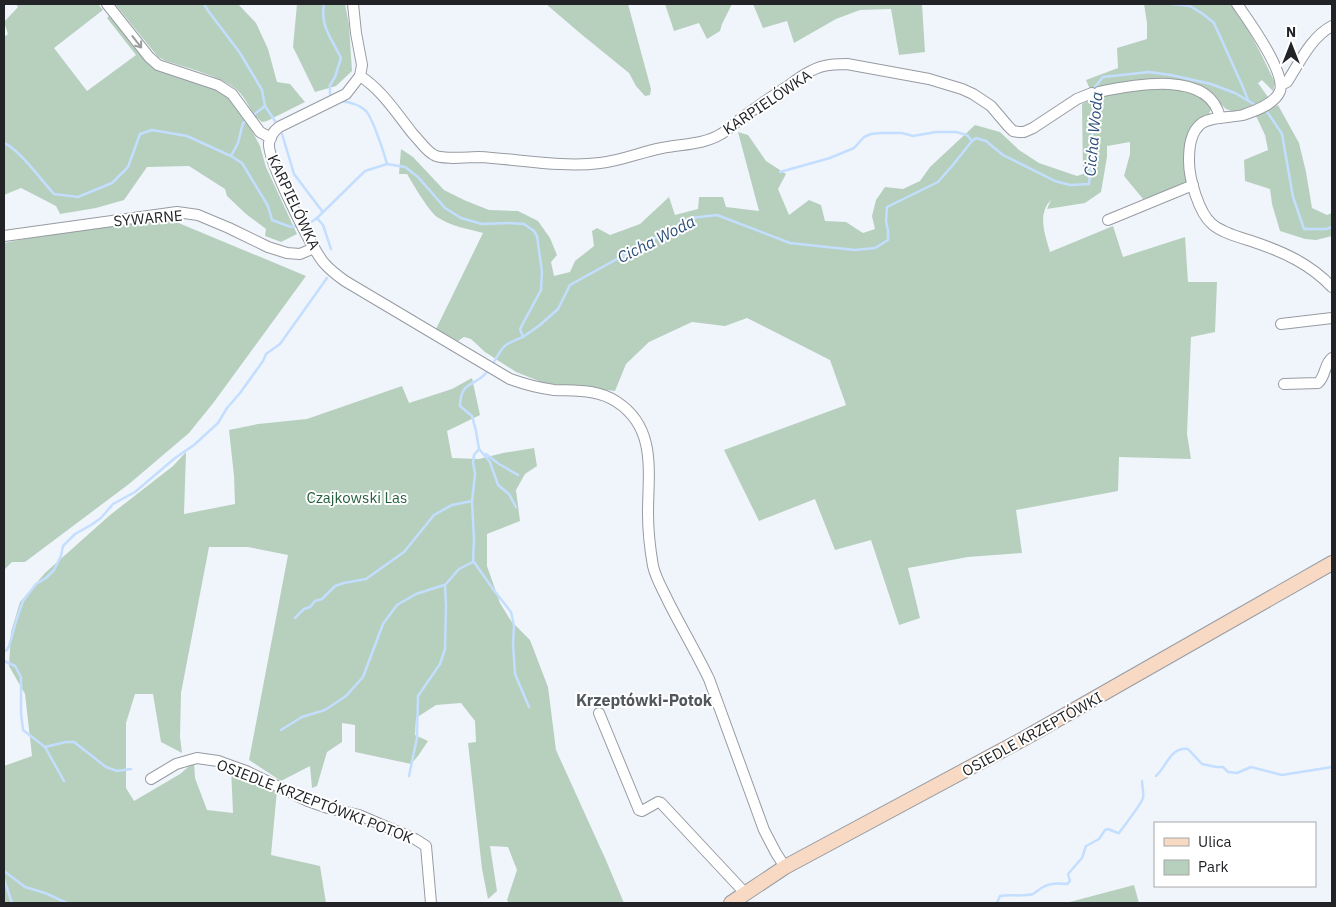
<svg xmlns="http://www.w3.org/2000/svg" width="1336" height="907" font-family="'IBM Plex Sans',sans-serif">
	<rect width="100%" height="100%" fill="#f0f5fc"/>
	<g fill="#b7d0be">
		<path d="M16,4H98L103,10L54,48L87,91L136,55L107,18L109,16L121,29L137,51L149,63L160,70L217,90L230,99L246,119L260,146L266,167L297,234L281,242L265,236L266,229L246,214L227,196L225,189L189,166L147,167L124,200L96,208L60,214L56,206L21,188L4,195V37L8,34L4,22L18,7Z"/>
		<path d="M115,4H238L256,23L268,49L277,82L290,84L305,102L267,121L262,122C251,115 248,100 238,91C226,78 185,67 166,61L158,57Z"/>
		<path d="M297,4H345L349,25L352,71L336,86L315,92L293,47Z"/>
		<path d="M546,4H628L651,89L650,95L645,96L636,86L629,73L581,34Z"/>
		<path d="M665,4H732L722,24L720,31L707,39L699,23L674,31Z"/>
		<path d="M753,4H922L925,52L899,55L891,9L860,10L836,19L794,43L787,21L763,28Z"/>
		<path d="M1144,4H1230C1249,28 1262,55 1275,83L1273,91L1262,80L1258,83L1270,100L1248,111L1234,112L1226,109L1215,98L1197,86L1091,92L1086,80L1118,68L1117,48L1147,39V23Z"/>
		<path d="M1178,88C1190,93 1204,97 1211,109L1208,116L1194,127L1188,182L1171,191L1143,199L1124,176L1130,154V142L1107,146V157L1101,192L1085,203L1047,209L1051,200C1037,214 1045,235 1050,252L1113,226L1123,257L1185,237L1188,282H1217L1215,332L1191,337L1187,434L1191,459L1119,457L1118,491L1016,510L1022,553L968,557L908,568L920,618L899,625L871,540L835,550L815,499L759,521L724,450L846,405L830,360L747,318L725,326L692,322L649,342L626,364L615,391L544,383L516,372L485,352L471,339L464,337L458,341L436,329L483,233C468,229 450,226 437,217C428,210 413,184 407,174H399L401,149L413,157L444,190L464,200L489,210L518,211L538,221L550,238L557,255L551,262L554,276L570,272L575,261L594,246L592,231L597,228L610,235L640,224L669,197L675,215L698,209L699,197H723L726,207L759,211L738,132L748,135L766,161L786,174L778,189L789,215L809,200L821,205L825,221L846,222L863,233L875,229L872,216L876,200L885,187L903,189L920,181L930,167L975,125L1000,132L1019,150L1039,163L1077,176L1083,174L1082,104C1112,88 1145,89 1178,88Z"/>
		<path d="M1278,105L1299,143L1306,172L1312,208L1327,215L1332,213V236L1316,240L1305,239L1280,231L1272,204L1270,189L1245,181L1244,160L1268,150L1265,135L1256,116Z"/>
		<path d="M169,219L306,276L214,402L189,433L129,484L25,562H12L4,570V243C58,232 114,226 169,219Z"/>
		<path d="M472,378L480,415L447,431L452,458L479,459L503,453L534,448L537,466L525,474L516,490L520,521L487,534V566L500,603L511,621L530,640L548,687L556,750L605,858L624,903H509L507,900L517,870L508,847L490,846L497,891L488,899L482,869L468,743L476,742L475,721L461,703L436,705L416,718L415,735L428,741L418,756L411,764L355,752V725L342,723V742L327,752L317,786L312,788L310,766L281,781L249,760L288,555L248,547H209L181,693L180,737L182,753L161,742L153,694H135L126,723V788L134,801L180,774L194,762L195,778L207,810L233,813L231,768L277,790L271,855L320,866L326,903H4V766L32,756L25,694L9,666L11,632L20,602L45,573L110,515L173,466L186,452L184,514L235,504L234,476L229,430L258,424L307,419L402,386L409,403L452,389Z"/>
		<path d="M1134,885L1139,903H1066Z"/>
	</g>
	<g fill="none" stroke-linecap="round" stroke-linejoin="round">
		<g stroke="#c3deff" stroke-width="2.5">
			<path d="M204,4L209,12L240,53L262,90L265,106L275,121"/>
			<path d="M324,4C320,27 332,39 341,58L335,77L330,85V94"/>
			<path d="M1171,4L1190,6L1203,14L1214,23L1242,85L1248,100"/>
			<path d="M1094,91L1095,87L1103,77L1149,72L1171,75L1211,84L1235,93L1257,106"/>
			<path d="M340,101C350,102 359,104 366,111C373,119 384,153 387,164"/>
			<path d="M1263,110L1268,113L1282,134L1293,197L1304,229H1326L1332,227"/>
			<path d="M252,116L265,106"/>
			<path d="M282,134L294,174L322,211"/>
			<path d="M4,143C19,149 42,181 54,194L78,197L112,183L128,167L140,134L152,130L187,136L231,156L242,163L268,206L272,220L291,227L299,226"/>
			<path d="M231,156L238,143L243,123L248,120"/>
			<path d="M780,172L830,158L854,148L864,137L871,134L881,133H902L913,136L936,132H956L967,135L972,141"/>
			<path d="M317,218L323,225L331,249"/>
			<path d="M304,224L310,223L317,218L365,171L387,164L405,167L418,177L445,208L461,218L482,224L509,223L524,224L534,231L537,236L542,272L541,290L520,329L523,337L540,325L558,309L570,285L691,218L717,215L790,243L855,250L875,248L888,240V231L886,221L887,207L938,182L952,166L972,141L976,138L986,141L1003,155L1055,181L1070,185L1089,184L1091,161L1094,96"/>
			<path d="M494,362C504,344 505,344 523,337"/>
			<path d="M479,449L490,462L498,485L509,494L516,507"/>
			<path d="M486,454L499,464L518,475"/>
			<path d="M474,562L493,589L511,612L514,626L513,644L515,674L529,707"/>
			<path d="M295,618L304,609L310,607L315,601L322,599L335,586L344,583L366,579L404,552L434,515L452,505L472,501"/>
			<path d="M4,651L7,650L9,646L17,618L23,601L36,584L46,578L54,570L61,556L63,546L75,534L91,525L101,518L113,504L135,492L175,458L194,445L218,423L227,408L240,393L263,361L266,354L280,344L327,278"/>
			<path d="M4,661L15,666L21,677V713L23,730L45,747L64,781"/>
			<path d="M281,730L302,717L325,710L346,696L363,677L383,624L397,605L416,594L444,585"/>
			<path d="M45,747L66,742H74L106,767L117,771L131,769"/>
			<path d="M409,776L417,738L418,696L440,664L445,649L446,605L445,585L459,569L473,562L474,539L472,501L475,474L473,462L474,455L479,449L476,431L472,416L460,406C461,380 474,387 486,373"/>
			<path d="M1156,776C1167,766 1170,747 1188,749L1202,764L1216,767H1223L1228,772L1237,773L1251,767L1282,775L1332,767"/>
			<path d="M4,871L25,887L45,893L67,903"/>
			<path d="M4,879L12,903"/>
			<path d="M997,903L1000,896C1010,894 1022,897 1033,894C1036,892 1040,889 1043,887C1050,883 1059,883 1067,884L1070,881L1068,874L1082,858L1086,846L1099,839L1105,830L1108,829L1118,833H1119C1124,826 1142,803 1143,798C1144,792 1142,786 1142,781"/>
		</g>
		<g stroke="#979ba2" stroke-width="12">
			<g id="street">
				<path d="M107,4L149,57L158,65L218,85L232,94L260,132L271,138"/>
				<path d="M353,4L356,33L362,65L360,76L346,94L279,127C274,131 270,137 269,143C267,160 312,249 324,263C330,270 338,276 345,281L510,379C524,384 539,388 554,390C576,391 598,389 617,402C657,428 648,473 648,513C648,531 650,549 653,566C656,579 663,590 668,601C681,627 696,652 709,679L764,830L776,853L785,867"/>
				<path d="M1237,4C1248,20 1286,72 1280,91C1275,104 1255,111 1243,115C1230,118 1213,116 1202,123C1190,132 1189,148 1189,161C1189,179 1199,213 1212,224C1222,233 1242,238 1254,242C1284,252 1310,264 1332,287"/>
				<path d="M360,76C382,90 397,114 413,134C420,141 426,151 434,155C443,160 468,157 479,157C518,159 562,168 600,163C621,161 641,152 662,148C681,144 703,145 721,134C728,130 735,123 742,118C757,107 772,96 788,86C799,78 811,69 824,66C832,64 839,64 847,64L929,79L962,89L973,94L991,106L1008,126L1013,131L1019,132H1024L1033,128L1077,99L1092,93"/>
				<path d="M1281,85L1287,82C1300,62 1311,37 1332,26"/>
				<path d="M1099,92C1133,85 1210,69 1220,118"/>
				<path d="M1108,220L1193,185"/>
				<path d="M4,236L177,212L198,215L229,228L268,247L287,253L300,254L314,248"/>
				<path d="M1281,324L1332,318"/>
				<path d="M1284,384L1318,383C1326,376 1324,364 1332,358"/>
				<path d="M599,713L639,810L642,811L658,802L661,803L745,893"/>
				<path d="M151,779L176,764L197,758L218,761L246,771L308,801L328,808L359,815L415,839L426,846L431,903"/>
			</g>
		</g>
		<g stroke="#979ba2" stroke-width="16">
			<path id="secondary" d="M731,903L785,867L1025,738L1332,563"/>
		</g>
		<use href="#street" stroke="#fff" stroke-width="10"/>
		<use href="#secondary" stroke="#f8d9c4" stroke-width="14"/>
	</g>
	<defs><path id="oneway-shaft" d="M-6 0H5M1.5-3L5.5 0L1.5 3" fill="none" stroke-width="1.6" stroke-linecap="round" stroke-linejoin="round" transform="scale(1.25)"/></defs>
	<use stroke="#9b9c9d" href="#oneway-shaft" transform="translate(137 42) rotate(52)"/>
	<g text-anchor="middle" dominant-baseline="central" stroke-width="4" stroke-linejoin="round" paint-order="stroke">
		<g font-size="15" fill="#212326" stroke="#fff">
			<text transform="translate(767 102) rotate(-34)">KARPIELÓWKA</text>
			<text transform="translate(294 202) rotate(65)">KARPIELÓWKA</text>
			<text transform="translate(148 218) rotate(-5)">SYWARNE</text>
			<text transform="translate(1032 734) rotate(-29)">OSIEDLE KRZEPTÓWKI</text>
			<text transform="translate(315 801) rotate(21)">OSIEDLE KRZEPTÓWKI POTOK</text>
		</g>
		<g font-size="15" fill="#235d3b" stroke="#fff">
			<text x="357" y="497">Czajkowski Las</text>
		</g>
		<g font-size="16" font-style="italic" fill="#2b4f7a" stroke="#fff">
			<text transform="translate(1093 134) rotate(-85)">Cicha Woda</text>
			<text transform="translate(656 239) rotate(-27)">Cicha Woda</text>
		</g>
		<g font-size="16" font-weight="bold" fill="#52575c" stroke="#fff">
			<text x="644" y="700">Krzeptówki-Potok</text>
		</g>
	</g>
	<rect width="1336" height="907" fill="none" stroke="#212326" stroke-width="10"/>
	<rect x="1154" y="822" width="162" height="65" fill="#ffffff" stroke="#a6a7a8"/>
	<rect x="1164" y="838" width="25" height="8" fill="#f8d9c4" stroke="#a6a7a8"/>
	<text x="1198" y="847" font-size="15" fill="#212326">Ulica</text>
	<rect x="1164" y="860" width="25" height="15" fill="#b7d0be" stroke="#a6a7a8"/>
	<text x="1198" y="872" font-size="15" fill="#212326">Park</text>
	<g transform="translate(1291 45)" stroke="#ffffff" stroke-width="4" paint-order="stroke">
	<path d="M0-4L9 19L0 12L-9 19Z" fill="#212326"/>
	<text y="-8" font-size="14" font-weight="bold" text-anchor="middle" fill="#212326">N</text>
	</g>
</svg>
